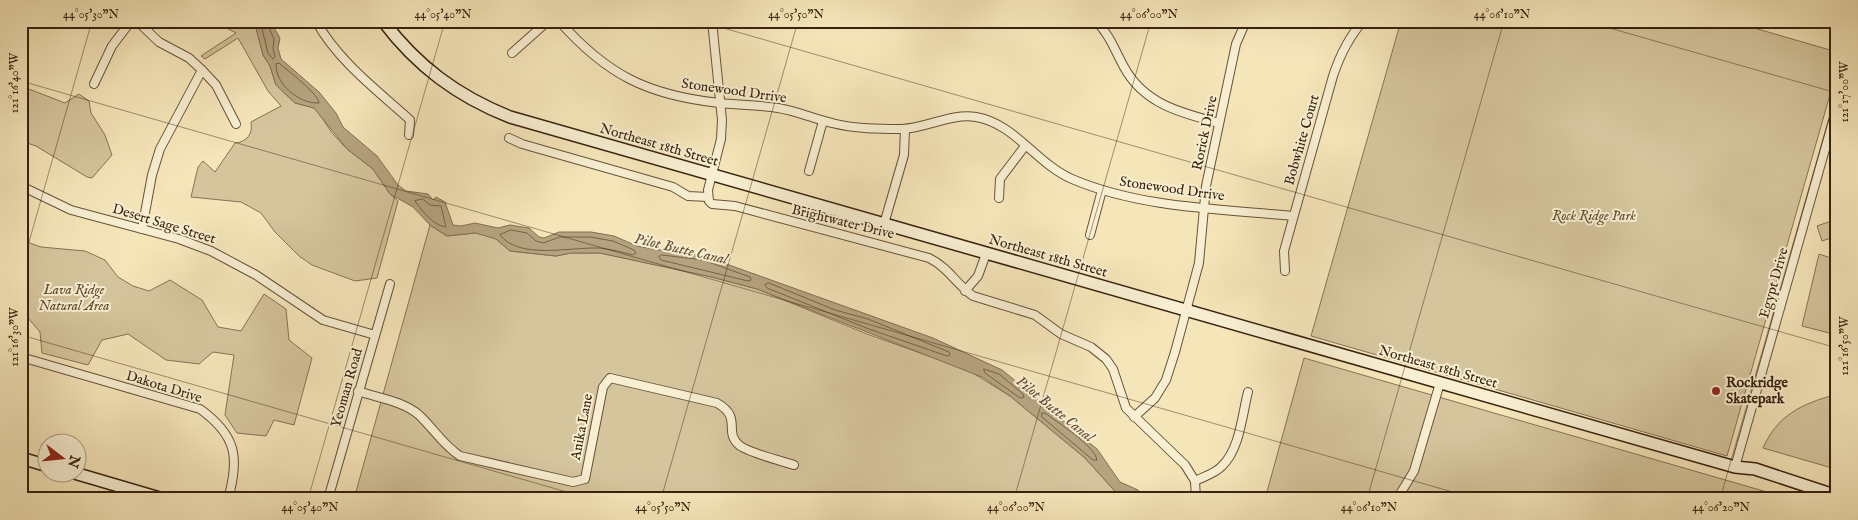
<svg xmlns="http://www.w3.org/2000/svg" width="1858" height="520" font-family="'IM FELL English',serif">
	<rect width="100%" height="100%" fill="#f5e6ba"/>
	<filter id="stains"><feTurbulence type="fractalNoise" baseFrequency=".004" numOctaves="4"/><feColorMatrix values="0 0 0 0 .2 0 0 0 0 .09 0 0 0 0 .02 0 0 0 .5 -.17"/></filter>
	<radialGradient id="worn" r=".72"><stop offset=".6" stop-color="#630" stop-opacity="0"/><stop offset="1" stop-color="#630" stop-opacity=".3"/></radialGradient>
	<g fill="#d5c59d" stroke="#867355">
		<path d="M213,21L255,22L263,55L270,66L276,85L295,103L314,108L318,112L332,133L347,149L373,169L390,194L398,201L377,278L355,281L312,265L299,256L275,232L261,213L241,202L191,197L198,167L203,161L215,172L235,143C247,142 253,134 251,122L281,106L268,91L238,38L205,59L201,56L236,33Z"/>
		<path d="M1401,21H1730L1837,52V70L1727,456L1311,336Z"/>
		<path d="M21,86L65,103L79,94L89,101L91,113L105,135L112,155L92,178L87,177L36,146L21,141Z"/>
		<path d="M1837,219V236L1822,241L1817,226Z"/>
		<path d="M430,225L447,236L475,233L488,235L496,239L510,251L556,256L571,253H600L711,277L757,289L867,334L968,370L1010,396L1085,458L1122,499H354Z"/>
		<path d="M21,240L41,247L85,251L105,260L118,277L133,286L149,291L170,280L202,300L218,327L241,331L264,294L286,309L289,340L312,358L294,425L274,420L266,436L237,433L225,415L234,355L213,352L199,364L166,360L128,334L102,340L88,365L42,353L40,332L21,310Z"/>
		<path d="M1819,254L1837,260V335L1802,326Z"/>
		<path d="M1304,358L1791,499H1265Z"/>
		<path d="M1834,395L1837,396V454L1832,468L1763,448C1777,416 1801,404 1834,395Z"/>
	</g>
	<path fill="#b5a37f" stroke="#836f51" d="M254,21H270L280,38L278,48L281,59L319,92L336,113L343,127L377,156L398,185L406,191L428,194L433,200L436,197L445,202L453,225L461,226L475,223L498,228L510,225L529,228L539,237L544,238L559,232H591L614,236L637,246L653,249L704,256L933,338L1002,370L1012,378L1097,449L1120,482L1138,490L1144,499H1122L1085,458L1010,396L982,377L757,289L712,277L600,253H571L556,256L510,251L496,239L475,233L447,236L430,225L413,207L390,194L373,169L347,149L314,108L295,103L276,85L270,66L263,55Z"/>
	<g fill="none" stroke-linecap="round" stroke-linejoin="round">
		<g stroke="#766246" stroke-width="1">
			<path d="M260,21L268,53L273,59L275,57L273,48L274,39L266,21"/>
			<path d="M276,64L279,63C288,71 318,93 319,103C299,104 275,84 276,64Z"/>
			<path d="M423,199L430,205L441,206L446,227C434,226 422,211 415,201Z"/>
			<path d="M511,230L527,233L536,241L543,243L560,237H590L613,241L634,250L636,253L633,255C622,252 610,249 599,248C570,247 519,260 500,235Z"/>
			<path d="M662,255L703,260L750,277L751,280L748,281L661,260L659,257Z"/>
			<path d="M769,283L835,310L868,319L949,352L950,355L947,356L869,329L767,288L765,285Z"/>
			<path d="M984,369L999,374L1023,394L1024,397L1020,398L985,373Z"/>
			<path d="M1042,413H1045C1057,422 1095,446 1097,460H1093L1042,417Z"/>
		</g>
		<g stroke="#675238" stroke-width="10">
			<g id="street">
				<path d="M137,21L159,42L189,58L202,70L216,85L236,124"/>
				<path d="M316,21C338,61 377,90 410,120L409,135"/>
				<path d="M559,21C607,75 647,95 719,103C739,105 759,105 778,108C797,111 814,119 832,123C855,129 879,129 902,129C927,128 951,113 976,117C1014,123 1037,164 1072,179C1140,208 1220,209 1293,216"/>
				<path d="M712,21L722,120L721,139L708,190L709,201L712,204L735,206L929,258C949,268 956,284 973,296L1035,315L1061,334L1091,347L1106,359L1113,369L1126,408L1185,465L1195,481L1196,499"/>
				<path d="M1096,21C1110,35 1115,51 1124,67C1144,104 1181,113 1219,123"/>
				<path d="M21,22L22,21"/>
				<path d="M512,53L548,21"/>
				<path d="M94,84L112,46L131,21"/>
				<path d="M509,138L522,144L673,187L688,196L708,197"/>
				<path d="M809,171L823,121"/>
				<path d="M21,186L71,210L179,239L211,251L256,275L323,320L375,335"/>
				<path d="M999,198L1000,179L1025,146"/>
				<path d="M884,224L904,155L905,129"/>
				<path d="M142,229L152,175L160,149L202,70"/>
				<path d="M1090,235L1102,190"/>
				<path d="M1285,271L1284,251L1333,76C1340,55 1348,38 1363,21"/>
				<path d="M965,291L978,276L986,254"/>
				<path d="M21,357L200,409C236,435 240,457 228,499"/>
				<path d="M358,391C378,398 403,401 419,415C434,429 443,445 460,456L573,482L585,479L603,387L610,378L717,403C743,418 723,431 739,445C746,452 782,461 794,465"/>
				<path d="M1134,417L1155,398L1166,380L1175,352L1199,263L1206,186L1236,44L1246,21"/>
				<path d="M1735,467L1837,107"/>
				<path d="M1195,481C1203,477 1216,473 1222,466C1240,449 1242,415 1248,392"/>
				<path d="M328,499L390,284"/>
				<path d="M1397,499L1414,471L1440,383"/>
			</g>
		</g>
		<g stroke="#38210d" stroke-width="14">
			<g id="secondary">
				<path d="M383,21C417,66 457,96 510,117L1735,467L1755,469L1837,496"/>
				<path d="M21,458L48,466"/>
				<path d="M71,472L163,499"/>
			</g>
		</g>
		<use href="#street" stroke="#f8efd2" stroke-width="8"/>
		<use href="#secondary" stroke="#f8efd2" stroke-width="11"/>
	</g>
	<path fill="none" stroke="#38210d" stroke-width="1" stroke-opacity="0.45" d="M699,21L1837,348M1585,21L1837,93M21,81L1477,499M21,270L92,21M21,335L591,499M308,499L445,21M661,499L798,21M1014,499L1151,21M1367,499L1504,21M1720,499L1837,90"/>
	<circle fill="#8f2418" stroke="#f8efd2" stroke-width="2" cx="1716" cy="391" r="5"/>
	<g text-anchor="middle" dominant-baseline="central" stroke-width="4" stroke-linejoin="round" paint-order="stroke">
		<g font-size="14" fill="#38210d" stroke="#f8efd2">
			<text transform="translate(734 91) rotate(8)">Stonewood Drrive</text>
			<text transform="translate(1205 133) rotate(-78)">Rorick Drive</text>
			<text transform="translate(1302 140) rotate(-74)">Bobwhite Court</text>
			<text transform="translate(659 145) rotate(16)">Northeast 18th Street</text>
			<text transform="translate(1172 189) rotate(8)">Stonewood Drrive</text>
			<text transform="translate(843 222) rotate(14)">Brightwater Drive</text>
			<text transform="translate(164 224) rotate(17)">Desert Sage Street</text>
			<text transform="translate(1048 256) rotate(16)">Northeast 18th Street</text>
			<text transform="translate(1774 283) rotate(-74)">Egypt Drive</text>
			<text transform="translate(1438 367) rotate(16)">Northeast 18th Street</text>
			<text transform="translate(164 387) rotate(17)">Dakota Drive</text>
			<text transform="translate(347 388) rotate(-74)">Yeoman Road</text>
			<text transform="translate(582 427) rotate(-79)">Anika Lane</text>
		</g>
		<g font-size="14" font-style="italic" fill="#5f4a31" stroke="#f8efd2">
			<text x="1594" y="216">Rock Ridge Park</text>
			<text x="74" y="290">Lava Ridge<tspan x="74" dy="16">Natural Area</tspan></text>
		</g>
		<g font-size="14" font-weight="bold" fill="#38210d" stroke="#f8efd2" text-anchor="start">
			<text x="1726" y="383">Rockridge<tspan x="1726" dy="16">Skatepark</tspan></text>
		</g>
		<g font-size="15" font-style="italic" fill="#644e35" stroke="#f8efd2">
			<text transform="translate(681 249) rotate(13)">Pilot Butte Canal</text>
			<text transform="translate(1055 409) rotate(39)">Pilot Butte Canal</text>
		</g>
	</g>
	<rect width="1858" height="520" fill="none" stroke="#f5e6ba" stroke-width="55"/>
	<g transform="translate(62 458) rotate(106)"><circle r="24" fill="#f8efd2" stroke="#ab9d83"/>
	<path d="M0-4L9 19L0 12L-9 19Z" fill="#8f2418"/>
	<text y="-8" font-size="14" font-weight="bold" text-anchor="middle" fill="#38210d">N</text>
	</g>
	<rect x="28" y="28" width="1802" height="464" fill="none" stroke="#38210d" stroke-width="2"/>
	<g font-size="12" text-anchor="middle" fill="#38210d">
		<text x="91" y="18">44°05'30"N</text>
		<text x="443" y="18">44°05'40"N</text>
		<text x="796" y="18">44°05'50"N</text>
		<text x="1149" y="18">44°06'00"N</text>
		<text x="1502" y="18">44°06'10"N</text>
		<text transform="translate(14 83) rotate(-90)" y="4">121°16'40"W</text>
		<text transform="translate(1844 92) rotate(-90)" y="4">121°17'00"W</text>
		<text transform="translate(14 337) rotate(-90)" y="4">121°16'30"W</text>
		<text transform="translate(1844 346) rotate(-90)" y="4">121°16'50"W</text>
		<text x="310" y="511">44°05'40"N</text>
		<text x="663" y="511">44°05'50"N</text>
		<text x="1016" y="511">44°06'00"N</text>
		<text x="1369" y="511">44°06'10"N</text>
		<text x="1721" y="511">44°06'20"N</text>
	</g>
	<rect width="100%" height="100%" filter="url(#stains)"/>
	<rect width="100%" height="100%" fill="url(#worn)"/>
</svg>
